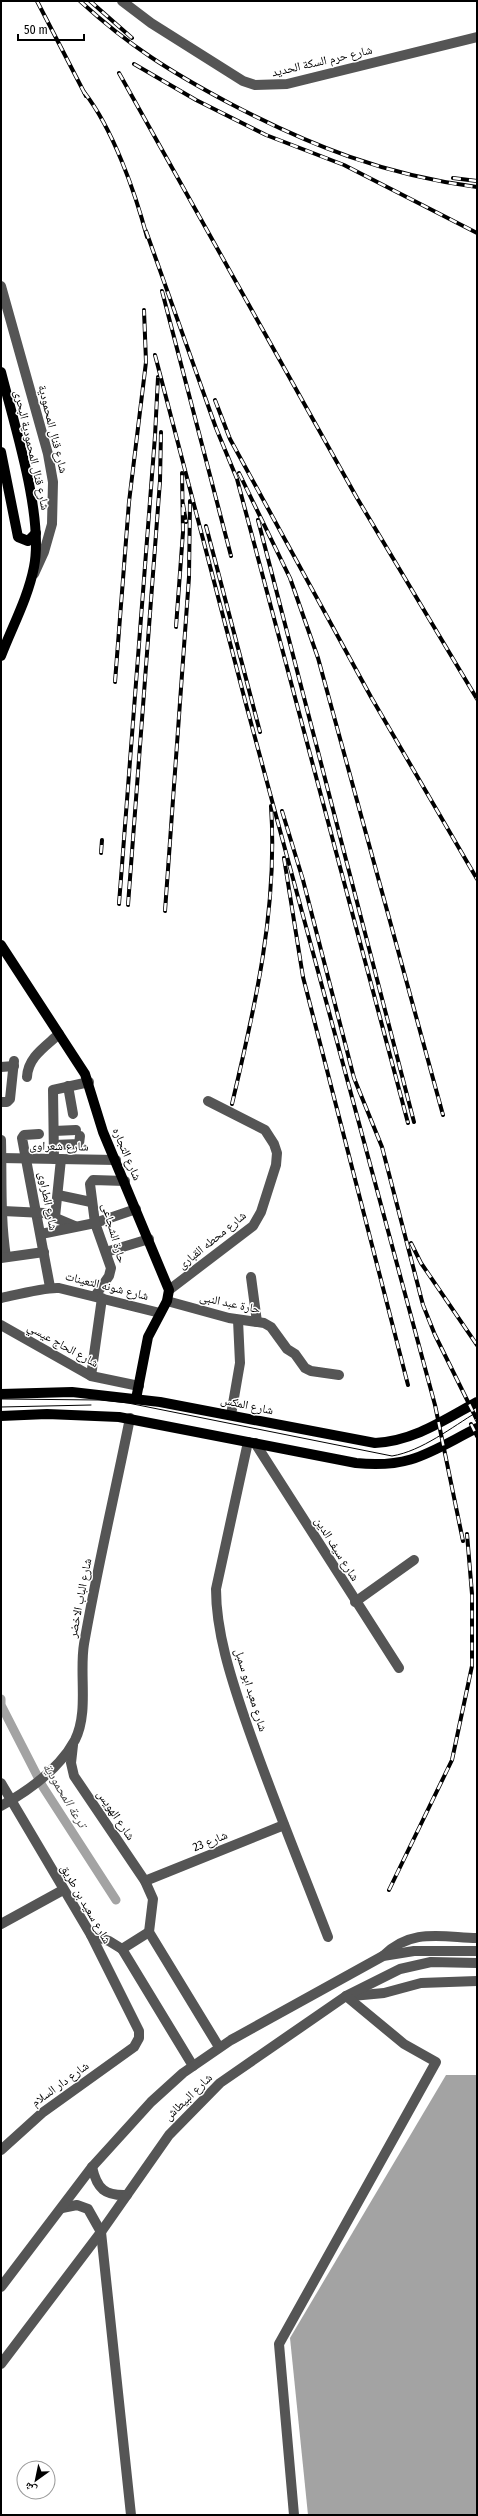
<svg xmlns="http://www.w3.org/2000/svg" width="478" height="2516" font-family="'Fira Sans Condensed','Noto Naskh Arabic',sans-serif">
	<rect width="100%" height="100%" fill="#fff"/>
	<path fill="#a3a3a3" d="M446,2075H477V2515H308L290,2338Z"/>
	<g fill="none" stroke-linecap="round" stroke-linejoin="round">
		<path stroke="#a3a3a3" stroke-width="9" d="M1,1699V1705L43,1787L116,1900"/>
		<g stroke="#555" stroke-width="10">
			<path d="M122,1L151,23L243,81L255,85L287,84L477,37"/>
			<path d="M1,286L48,454L53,482L52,524L44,552L34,574"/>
			<path d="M1,1067L14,1066"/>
			<path d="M27,1077C28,1057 45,1047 59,1034"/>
			<path d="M68,1086L73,1114"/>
			<path d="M1,1102H7L10,1099L14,1061"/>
			<path d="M54,1131L76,1130"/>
			<path d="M39,1134L24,1135L22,1138L50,1287"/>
			<path d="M1,1140C2,1179 0,1218 6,1257"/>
			<path d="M54,1145L79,1144L80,1136"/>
			<path d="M1,1158L116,1160"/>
			<path d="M54,1159L53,1090L89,1082"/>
			<path d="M58,1195L91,1202"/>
			<path d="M3,1211L44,1213L75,1226"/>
			<path d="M55,1217L61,1159"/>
			<path d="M41,1234L95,1223L136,1209"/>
			<path d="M106,1252L149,1239"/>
			<path d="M1,1258L44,1252"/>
			<path d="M251,1277L257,1322"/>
			<path d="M169,1290L253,1226L261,1212L276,1165L277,1153L274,1144L265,1130L208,1101"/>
			<path d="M95,1296L109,1276L111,1268L95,1223L90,1184L93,1180L125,1181"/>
			<path d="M1,1298C15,1295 46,1287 59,1288L160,1313"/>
			<path d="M167,1301L229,1318L264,1323L271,1327L287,1349L295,1354L305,1368L311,1371L339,1375"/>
			<path d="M1,1325L91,1376L139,1386"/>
			<path d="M91,1376L102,1298"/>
			<path d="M231,1415L240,1363L238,1320"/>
			<path d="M248,1442L216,1589C216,1632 231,1678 245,1719C270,1792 300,1864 328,1937"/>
			<path d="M255,1443L399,1668"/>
			<path d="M355,1602L414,1560"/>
			<path d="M73,1745L71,1763L74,1776L145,1881L153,1899L149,1932L219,2047"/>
			<path d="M1,1783L91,1935L139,2031V2038L134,2047L42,2113L1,2150"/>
			<path d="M1,1806C28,1791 60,1768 75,1740C89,1712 79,1674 84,1644C97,1569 115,1493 130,1418"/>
			<path d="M145,1881L284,1825"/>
			<path d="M1,1924L63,1890"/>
			<path d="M91,1935L109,1941L122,1949L193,2066"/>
			<path d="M122,1949L149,1932"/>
			<path d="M383,1956C411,1928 441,1937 477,1938"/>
			<path d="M352,1996L384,1993L421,1983L477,1981"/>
			<path d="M92,2167C97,2189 105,2196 127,2195"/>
			<path d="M62,2208L77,2205L88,2209L101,2232L131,2515"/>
			<path d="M1,2287L92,2167L151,2102L183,2073L231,2040L383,1956L414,1951H477"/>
			<path d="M1,2364L101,2232L169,2135L220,2083L346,1996L400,1969L431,1962L477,1963"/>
			<path d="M294,2515L279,2344L436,2062L404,2044L346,1996"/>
		</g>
		<g stroke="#000" stroke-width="10">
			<path d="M1,372C14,424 44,516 34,567C28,598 12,627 1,656"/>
			<path d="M1,452L18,537L28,541L36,533"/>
			<path d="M1,945L85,1074L103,1132L169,1290L167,1301L148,1337L136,1399"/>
			<path d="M1,1394L72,1392L160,1402L375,1443C414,1441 444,1420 477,1402"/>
			<path d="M1,1416L47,1414L119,1417L356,1463C411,1469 431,1451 477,1428"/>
		</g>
		<g stroke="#000" stroke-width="1">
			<path d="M1,1399L100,1400L128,1403L392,1456C422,1451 452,1427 477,1412"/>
			<path d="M1,1407L91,1405"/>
		</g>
		<g stroke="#000" stroke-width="4">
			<g id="rail">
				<path d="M37,1L86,96"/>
				<path d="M80,1C129,46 171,72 229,103C311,146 385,175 477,187"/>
				<path d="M90,1L132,38"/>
				<path d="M134,64L196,100L266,135L344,165L477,233"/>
				<path d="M119,73L357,498L477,699"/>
				<path d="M84,92C113,129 135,192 147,237"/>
				<path d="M453,178L477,181"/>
				<path d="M146,231L216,428L237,479L408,1123"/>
				<path d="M162,291L231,556"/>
				<path d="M155,355L247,708L435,1405L463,1541"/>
				<path d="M215,400L230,439L371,697L477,879"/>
				<path d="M239,473L290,578L318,658L443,1115"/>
				<path d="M183,504L186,522"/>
				<path d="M258,520L414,1122"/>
				<path d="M206,526L260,732"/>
				<path d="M176,627L183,532L182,473"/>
				<path d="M115,682L129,502L146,362L144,310"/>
				<path d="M282,811L303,880L354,1078L382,1147L423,1305L435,1335L477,1420"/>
				<path d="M101,853L102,840"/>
				<path d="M284,858L303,977L408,1385"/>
				<path d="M119,904L155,436L158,377"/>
				<path d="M128,905L160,481L161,432"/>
				<path d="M165,911L189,577L190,501"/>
				<path d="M232,1104C255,1007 278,908 271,806"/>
				<path d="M411,1243L421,1263L477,1345"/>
				<path d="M471,1424L477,1436"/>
				<path d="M389,1890L452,1760L472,1666V1594L467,1534"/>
			</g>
		</g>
		<use href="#rail" stroke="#fff" stroke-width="2.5" stroke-dasharray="8" stroke-linecap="butt"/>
	</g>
	<g text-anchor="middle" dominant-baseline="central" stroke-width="3" stroke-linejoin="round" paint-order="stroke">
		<g font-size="12" fill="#000" stroke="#fff">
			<text transform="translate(322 61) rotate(-13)">شارع حرم السكة الحديد</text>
			<text transform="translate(53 429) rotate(76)">شارع قنال المحمودية</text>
			<text transform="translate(32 450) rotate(77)">شارع قنال المحمودية البحرى</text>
			<text transform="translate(59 1146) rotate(1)">شارع شعراوى</text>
			<text transform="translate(127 1154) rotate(67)">شارع التجاره</text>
			<text transform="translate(48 1201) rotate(79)">شارع الطراوى</text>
			<text transform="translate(114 1233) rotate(74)">حارة الشجاعى</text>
			<text transform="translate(212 1240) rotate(-39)">شارع محطه القبارى</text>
			<text transform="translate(107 1286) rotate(14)">شارع شونه التعينات</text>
			<text transform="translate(230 1303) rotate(12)">حارة عبد النبى</text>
			<text transform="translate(63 1345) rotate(29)">شارع الحاج عيسي</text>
			<text transform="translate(247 1405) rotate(12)">شارع المكس</text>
			<text transform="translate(337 1549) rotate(58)">شارع سيف الدين</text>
			<text transform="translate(80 1598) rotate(-79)">شارع الباب الاخضر</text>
			<text transform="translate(251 1690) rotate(73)">شارع معبد ابو سمبل</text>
			<text transform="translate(116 1815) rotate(56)">شارع الهويس</text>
			<text transform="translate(210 1841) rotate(-22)">شارع 23</text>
			<text transform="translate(86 1904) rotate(60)">شارع سعيد بن طريق</text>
			<text transform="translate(60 2084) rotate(-36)">شارع دار السلام</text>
			<text transform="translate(188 2097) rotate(-44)">شارع البيطاش</text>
		</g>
		<g font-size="13" font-style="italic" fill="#444" stroke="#fff">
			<text transform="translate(65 1795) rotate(59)">ترعة المحمودية</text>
		</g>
	</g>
	<rect width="478" height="2516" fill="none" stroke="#000000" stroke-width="4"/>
	<g transform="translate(36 2480) rotate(213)"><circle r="19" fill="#ffffff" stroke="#999999"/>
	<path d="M0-3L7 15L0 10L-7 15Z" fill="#000000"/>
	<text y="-6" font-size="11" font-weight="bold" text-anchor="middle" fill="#000000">ش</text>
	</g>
	<path d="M18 34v6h66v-6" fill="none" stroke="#000000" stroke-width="2"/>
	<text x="24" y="34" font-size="12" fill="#000000" stroke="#ffffff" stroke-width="3" paint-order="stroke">50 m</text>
</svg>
